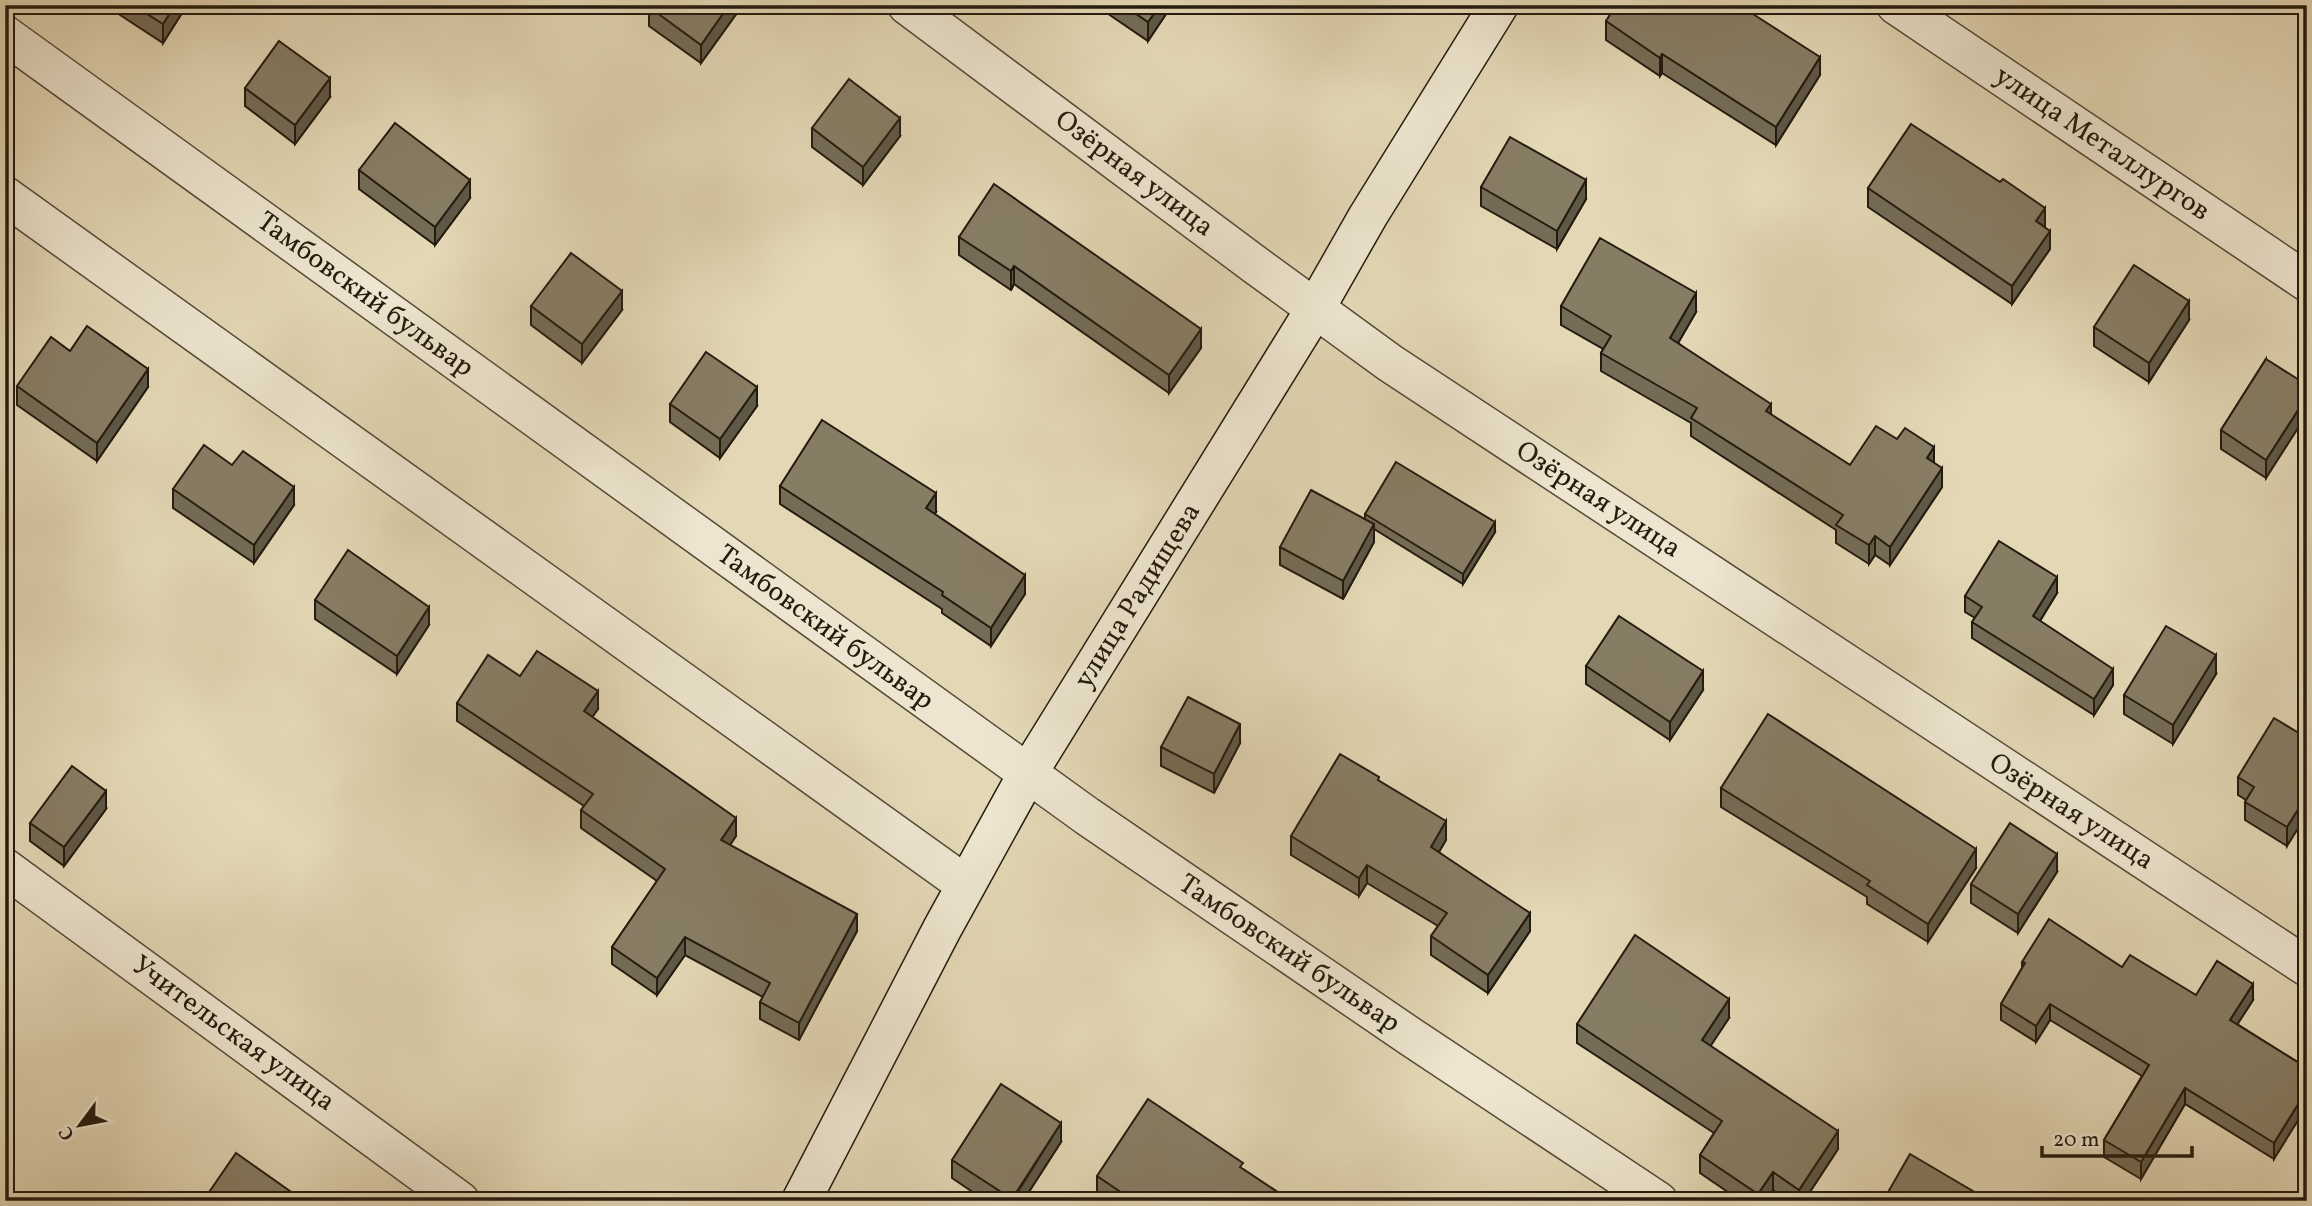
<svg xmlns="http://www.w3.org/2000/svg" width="2312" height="1206" font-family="Vollkorn,serif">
	<rect width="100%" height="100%" fill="#e3d7b5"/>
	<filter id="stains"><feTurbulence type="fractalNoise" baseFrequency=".00286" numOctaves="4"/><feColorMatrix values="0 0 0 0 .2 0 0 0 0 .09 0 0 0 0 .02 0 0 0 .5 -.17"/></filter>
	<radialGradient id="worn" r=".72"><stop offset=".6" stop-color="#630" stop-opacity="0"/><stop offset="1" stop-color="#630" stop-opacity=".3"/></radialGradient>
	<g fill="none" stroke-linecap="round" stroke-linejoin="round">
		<g stroke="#544a38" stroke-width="41">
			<g id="street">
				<path d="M907,5L1254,264L1390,363L2307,967"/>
				<path d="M1896,5L2307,282"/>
				<path d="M5,35L1087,816L1411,1037L1658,1201"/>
				<path d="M5,196L966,885"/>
				<path d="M5,868L460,1201"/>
			</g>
		</g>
		<g stroke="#241b0f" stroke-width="41">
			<path id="secondary" d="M801,1201L942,929L1028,773L1315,309L1368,216L1499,5"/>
		</g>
		<use href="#street" stroke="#ede5cf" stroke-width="38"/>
		<use href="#secondary" stroke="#ede5cf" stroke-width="38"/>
	</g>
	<g fill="#746c57" stroke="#241b0f" stroke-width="2">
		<path d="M111,5H187L163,43L111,9Z"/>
		<path d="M737,5V13L701,63L649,26V7Z"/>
		<path d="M1101,5H1172L1148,41L1101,9Z"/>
		<path d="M1606,21L1820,75L1776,145L1662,73L1660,76L1606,40Z"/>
		<path d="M245,88L330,97L295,144L245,106Z"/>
		<path d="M2307,120V151L2301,147V129Z"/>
		<path d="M812,128L900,136L863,185L812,147Z"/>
		<path d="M359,170L470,198L435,245L359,189Z"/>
		<path d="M1481,187L1586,199L1557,249L1481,206Z"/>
		<path d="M1868,188L2044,227L2050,249L2012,304L1868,207Z"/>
		<path d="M959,237L1201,348L1169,393L1014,284L1011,290L959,255Z"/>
		<path d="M531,306L622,310L582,363L531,325Z"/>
		<path d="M1561,306L1696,312L1678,343L1771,415L1850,465L1934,463L1942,487L1890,565L1875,555L1869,564L1836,543V530L1691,436V423L1601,371V353L1603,349L1561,325Z"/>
		<path d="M2189,320L2149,382L2094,346V327Z"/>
		<path d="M70,351L148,387L97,461L17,405V386Z"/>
		<path d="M2266,359V478L2221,449V430Z"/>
		<path d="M670,404L757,406L720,458L670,422Z"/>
		<path d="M232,465L294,505L254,563L173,508V489Z"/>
		<path d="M780,486L936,512L934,514L1025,594L991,646L942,613V609L780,504Z"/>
		<path d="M1365,514L1495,532L1463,584L1374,529V542L1343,599L1280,565V547L1365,519Z"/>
		<path d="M2057,593L2040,621L2113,685L2094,715L1972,638V622L1975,618L1965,612V596Z"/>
		<path d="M315,600L429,625L397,674L315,619Z"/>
		<path d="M1586,666L1703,690L1670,740L1586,684Z"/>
		<path d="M2216,674L2173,744L2124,714V695Z"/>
		<path d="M520,676L598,709L592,717L736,836L730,845L857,931L799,1040L760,1019V1002L763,997L685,955L657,995L612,964V947L657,881L581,828V810L584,806L457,721V703Z"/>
		<path d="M2307,738L2287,846L2245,820V802L2246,800L2238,795V777Z"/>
		<path d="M1240,743L1214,793L1161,766V747Z"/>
		<path d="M1379,781L1446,840L1439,852L1530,931L1488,993L1431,955V936L1438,926L1367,883L1359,896L1291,855V836Z"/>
		<path d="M1721,788L1976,868L1928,942L1867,904V897L1721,807Z"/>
		<path d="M106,809L64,866L30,841V823Z"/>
		<path d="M2057,872L2018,933L1971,903V884Z"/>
		<path d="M2022,962L2122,967L2196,995L2253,1000L2237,1024L2307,1068L2274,1159L2185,1104L2141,1179L2104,1157V1140L2142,1076L2050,1020L2036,1042L2001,1020V1004L2022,968Z"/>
		<path d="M1729,1018L1710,1046L1838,1149L1804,1201H1788L1773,1190L1766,1201H1741L1700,1173V1155L1714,1133L1577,1043V1024Z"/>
		<path d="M1061,1142L1023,1201H986L952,1178V1160Z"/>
		<path d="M1243,1169L1291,1201H1107L1097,1194V1176Z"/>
	</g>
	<g fill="#5e5847" stroke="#241b0f" stroke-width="2">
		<path d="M175,5H187L163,43V24Z"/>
		<path d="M729,5H737V13L701,63V45Z"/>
		<path d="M1160,5H1172L1148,41V22Z"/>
		<path d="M1662,54V73L1660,76V58Z"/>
		<path d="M1820,57V75L1776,145V127Z"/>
		<path d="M330,78V97L295,144V125Z"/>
		<path d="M900,118V136L863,185V167Z"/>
		<path d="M470,180V198L435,245V227Z"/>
		<path d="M1586,180V199L1557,249V231Z"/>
		<path d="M2045,208V227L2036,221Z"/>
		<path d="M2050,231V249L2012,304V286Z"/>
		<path d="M1014,266V284L1011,290V271Z"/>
		<path d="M622,291V310L582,363V344Z"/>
		<path d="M1696,293V312L1670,357V338Z"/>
		<path d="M2189,301V320L2149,382V363Z"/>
		<path d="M1201,329V348L1169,393V375Z"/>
		<path d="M148,369V387L97,461V443Z"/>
		<path d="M757,387V406L720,458V439Z"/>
		<path d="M2307,396V414L2266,478V460Z"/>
		<path d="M1771,404V422L1766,411Z"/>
		<path d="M1934,447V466L1927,458Z"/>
		<path d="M1942,468V487L1890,565V547Z"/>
		<path d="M294,487V505L254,563V545Z"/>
		<path d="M936,493V512L926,527V508Z"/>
		<path d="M1495,522V532L1463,584V574Z"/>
		<path d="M1374,524V542L1343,599V581Z"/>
		<path d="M1875,536V555L1869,564V545Z"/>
		<path d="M1025,575V594L991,646V628Z"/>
		<path d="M2057,577V593L2033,632V616Z"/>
		<path d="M429,607V625L397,674V656Z"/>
		<path d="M2216,655V674L2173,744V725Z"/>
		<path d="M2113,669V685L2094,715V699Z"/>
		<path d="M1703,671V690L1670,740V722Z"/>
		<path d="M598,691V709L584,729V711Z"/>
		<path d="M1240,724V743L1214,793V774Z"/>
		<path d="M106,791V809L64,866V847Z"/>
		<path d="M2307,795V814L2287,846V827Z"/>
		<path d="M736,818V836L721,858V840Z"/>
		<path d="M1446,821V840L1431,865V847Z"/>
		<path d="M1976,849V868L1928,942V924Z"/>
		<path d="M2057,854V872L2018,933V914Z"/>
		<path d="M1367,865V883L1359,896V878Z"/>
		<path d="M1530,913V931L1488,993V975Z"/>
		<path d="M857,914V931L799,1040V1023Z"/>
		<path d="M685,937V955L657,995V978Z"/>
		<path d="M2253,984V1000L2230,1036V1020Z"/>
		<path d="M1729,999V1018L1702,1059V1040Z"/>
		<path d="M2050,1004V1020L2036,1042V1026Z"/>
		<path d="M2185,1088V1104L2141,1179V1162Z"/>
		<path d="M2307,1090V1106L2274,1159V1143Z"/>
		<path d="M1061,1123V1142L1023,1201H1012Z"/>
		<path d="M1838,1131V1149L1804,1201H1799V1190Z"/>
		<path d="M1773,1172V1190L1766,1201H1758V1194Z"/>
	</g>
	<g fill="#877d65" stroke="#241b0f" stroke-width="2">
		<path d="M133,5H175L163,24Z"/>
		<path d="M650,5H729L701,45L649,7Z"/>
		<path d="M1123,5H1160L1148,22Z"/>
		<path d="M1616,5H1732L1740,10L1742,7L1820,57L1776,127L1662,54L1660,58L1606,21Z"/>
		<path d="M279,41L330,78L295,125L245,88Z"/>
		<path d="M849,79L900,118L863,167L812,128Z"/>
		<path d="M2307,120V132L2301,129Z"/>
		<path d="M395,123L470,180L435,227L359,170Z"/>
		<path d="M1911,124L2000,182L2003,179L2045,208L2036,221L2050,231L2012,286L1868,188Z"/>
		<path d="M1510,137L1586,180L1557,231L1481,187Z"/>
		<path d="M994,184L1201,329L1169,375L1014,266L1011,271L959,237Z"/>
		<path d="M1600,238L1696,293L1670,338L1771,404L1766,411L1850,465L1876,426L1897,439L1905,428L1934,447L1927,458L1942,468L1890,547L1875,536L1869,545L1836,525L1843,515L1691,418L1697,408L1601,353L1611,336L1561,306Z"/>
		<path d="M571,253L622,291L582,344L531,306Z"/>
		<path d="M2134,265L2189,301L2149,363L2094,327Z"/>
		<path d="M87,326L148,369L97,443L17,386L51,337L70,351Z"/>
		<path d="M706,352L757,387L720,439L670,404Z"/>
		<path d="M2266,359L2307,385V396L2266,460L2221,430Z"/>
		<path d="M822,420L936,493L926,508L1025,575L991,628L942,595L943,592L780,486Z"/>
		<path d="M204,445L232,465L243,451L294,487L254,545L173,489Z"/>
		<path d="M1396,462L1495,522L1463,574L1365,514Z"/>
		<path d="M1311,490L1374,524L1343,581L1280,547Z"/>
		<path d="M1999,541L2057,577L2033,616L2113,669L2094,699L1972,622L1982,607L1965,596Z"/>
		<path d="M348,550L429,607L397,656L315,600Z"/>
		<path d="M1619,616L1703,671L1670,722L1586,666Z"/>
		<path d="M2166,626L2216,655L2173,725L2124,695Z"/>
		<path d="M537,651L598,691L584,711L736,818L721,840L857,914L799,1023L760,1002L770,983L685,937L657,978L612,947L665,869L581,810L593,794L457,703L488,655L520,676Z"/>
		<path d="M1188,697L1240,724L1214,774L1161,747Z"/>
		<path d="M1768,714L1976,849L1928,924L1867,885L1870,881L1721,788Z"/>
		<path d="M2274,718L2307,738V795L2287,827L2245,802L2254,787L2238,777Z"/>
		<path d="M1340,754L1379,777L1378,780L1446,821L1431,847L1530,913L1488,975L1431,936L1447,913L1367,865L1359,878L1291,836Z"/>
		<path d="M72,766L106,791L64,847L30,823Z"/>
		<path d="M2010,823L2057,854L2018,914L1971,884Z"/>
		<path d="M2049,919L2122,967L2130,955L2196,995L2217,961L2253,984L2230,1020L2307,1068V1090L2274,1143L2185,1088L2141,1162L2104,1140L2149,1065L2050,1004L2036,1026L2001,1004L2025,963L2022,962Z"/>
		<path d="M1635,935L1729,999L1702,1040L1838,1131L1799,1190L1773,1172L1758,1194L1700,1155L1722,1121L1577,1024Z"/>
		<path d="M1001,1084L1061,1123L1012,1199L952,1160Z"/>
		<path d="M1148,1099L1243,1163L1240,1167L1291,1201H1134L1097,1176Z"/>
		<path d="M236,1153L304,1201H203Z"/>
		<path d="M1910,1154L1976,1193L1972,1201H1883Z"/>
	</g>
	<g text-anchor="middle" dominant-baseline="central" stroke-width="5" stroke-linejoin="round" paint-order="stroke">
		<g font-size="28" fill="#241b0f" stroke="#ede5cf">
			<text transform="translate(2102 144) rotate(34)">улица Металлургов</text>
			<text transform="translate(1134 174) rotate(37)">Озёрная улица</text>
			<text transform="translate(365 295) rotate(36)">Тамбовский бульвар</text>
			<text transform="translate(1598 500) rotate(33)">Озёрная улица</text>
			<text transform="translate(1138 596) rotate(-58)">улица Радищева</text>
			<text transform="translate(825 628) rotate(36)">Тамбовский бульвар</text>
			<text transform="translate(2071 812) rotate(33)">Озёрная улица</text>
			<text transform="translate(1289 954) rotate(34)">Тамбовский бульвар</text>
			<text transform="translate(233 1034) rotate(36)">Учительская улица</text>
		</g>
	</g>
	<rect width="2312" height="1206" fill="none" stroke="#e3d7b5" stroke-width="28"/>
	<rect x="7" y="7" width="2298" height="1192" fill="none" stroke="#241b0f" stroke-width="3.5"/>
	<rect x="14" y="14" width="2284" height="1178" fill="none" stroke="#241b0f" stroke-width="2"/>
	<g transform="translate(80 1125) rotate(238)" stroke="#ede5cf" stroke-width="5" paint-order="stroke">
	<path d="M0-5L12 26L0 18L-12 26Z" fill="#241b0f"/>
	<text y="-10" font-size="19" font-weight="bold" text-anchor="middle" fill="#241b0f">С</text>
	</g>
	<path d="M2042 1146v10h150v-10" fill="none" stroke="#241b0f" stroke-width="3.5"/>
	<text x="2053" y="1146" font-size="21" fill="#241b0f" stroke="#ede5cf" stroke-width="5" paint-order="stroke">20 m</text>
	<rect width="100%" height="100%" filter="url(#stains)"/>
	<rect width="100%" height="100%" fill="url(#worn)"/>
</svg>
